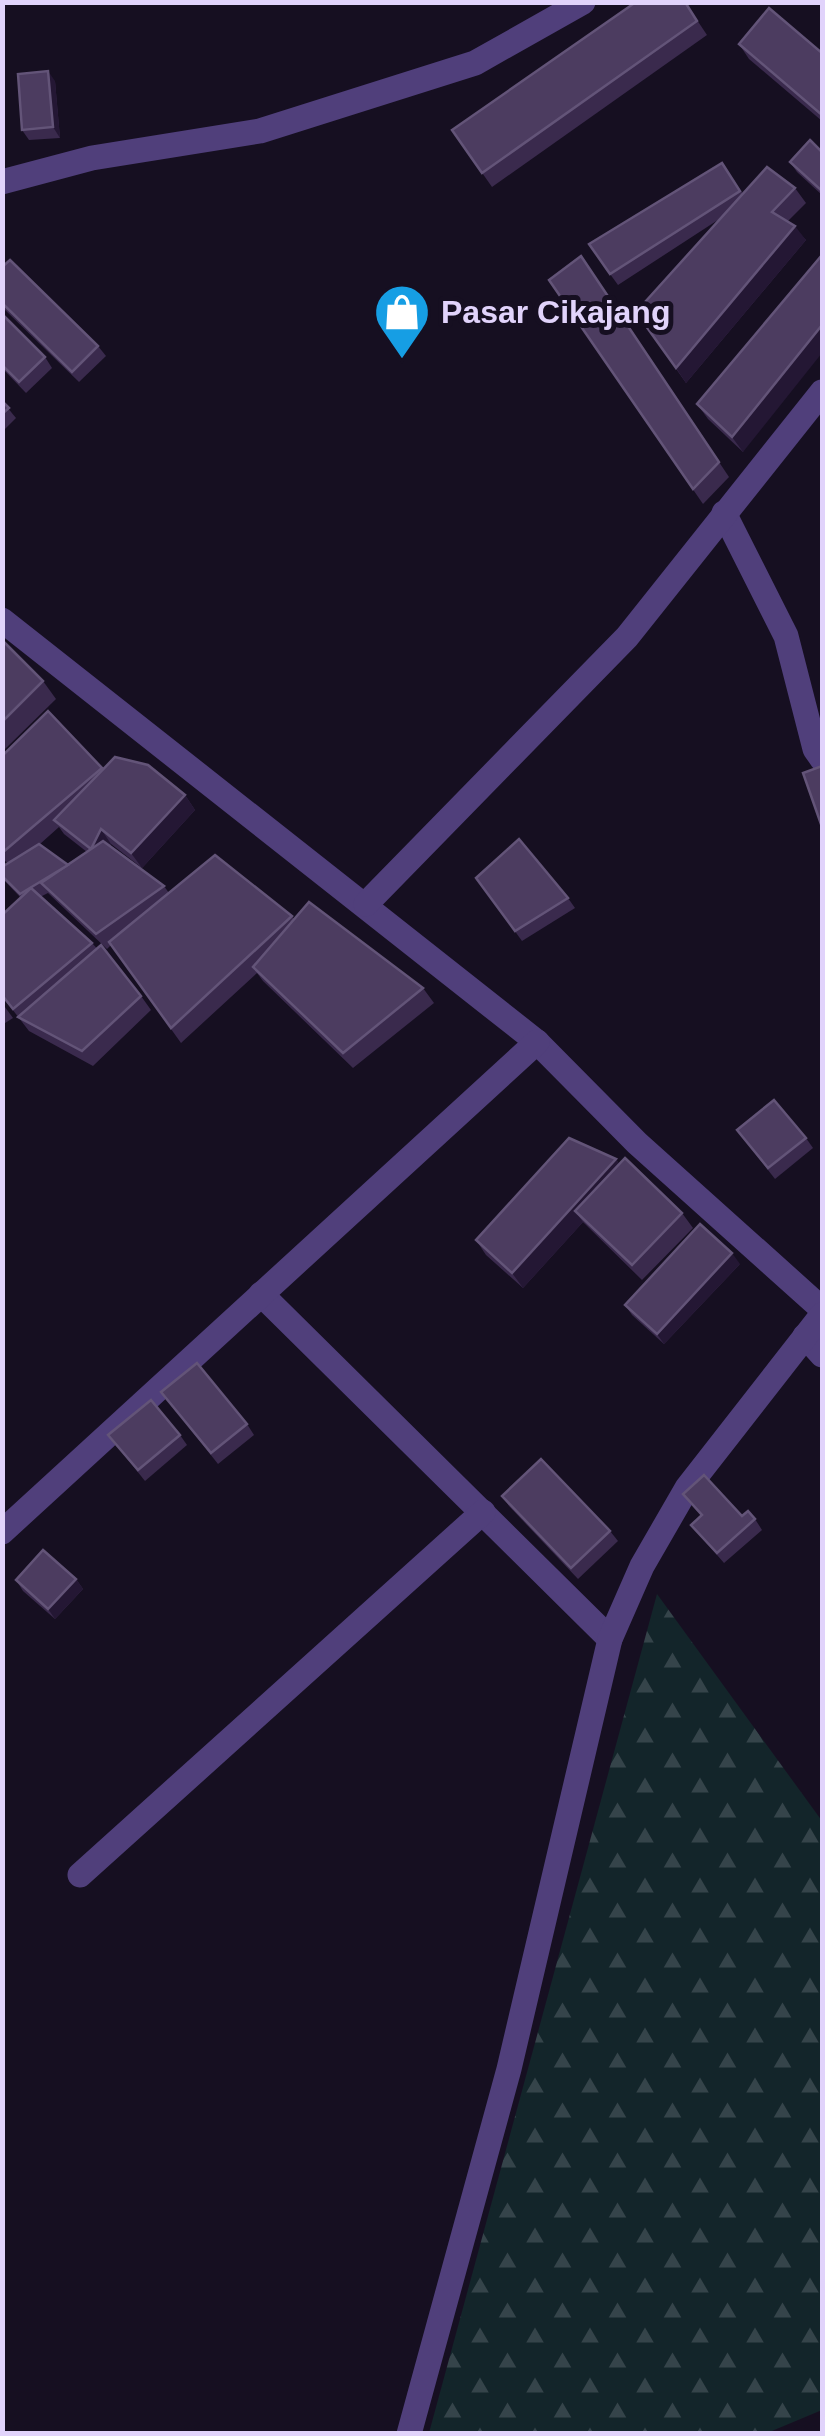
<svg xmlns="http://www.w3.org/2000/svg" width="825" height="2436" font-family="Helvetica,sans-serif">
	<defs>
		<pattern id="forest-firs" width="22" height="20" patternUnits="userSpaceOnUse" patternTransform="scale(2.5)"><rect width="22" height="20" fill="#13252a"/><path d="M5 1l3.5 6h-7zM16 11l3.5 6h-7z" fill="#35444a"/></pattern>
	</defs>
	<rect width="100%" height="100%" fill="#160f21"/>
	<path fill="url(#forest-firs)" d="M657,1594L822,1821V2410L767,2433H429Z"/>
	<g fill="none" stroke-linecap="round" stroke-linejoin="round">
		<g stroke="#503f7b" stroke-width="25">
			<path d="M2,182L92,158L260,131L475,63L583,2"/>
			<path d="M724,513L786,636L815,749L822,759"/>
			<path d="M2,620L537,1042L637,1143L822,1309"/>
			<path d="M366,904L627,637L822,392"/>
			<path d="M261,1294L610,1639"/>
			<path d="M805,1336L822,1355"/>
			<path d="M2,1532L537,1042"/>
			<path d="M80,1875L483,1512"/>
			<path d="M409,2434L509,2069L610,1639L642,1566L687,1488L822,1315"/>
		</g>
	</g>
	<g fill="#3a2a4d" fill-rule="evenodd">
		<path d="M685,2L707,35L492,187L452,130Z"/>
		<path d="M739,44L822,53V121L749,59Z"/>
		<path d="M55,81L60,138L29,140L22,130Z"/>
		<path d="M822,152V195L797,172L790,162Z"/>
		<path d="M722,163L743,194L795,188L806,203L788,221L806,240L686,383L636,312L721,218L618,285L610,274Z"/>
		<path d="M822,255L743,452L708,419L697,404Z"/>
		<path d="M581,256L729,477L703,504L549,280Z"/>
		<path d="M2,267L98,346L106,356L79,382L2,307Z"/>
		<path d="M2,314L45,357L52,368L26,393L2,368Z"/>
		<path d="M2,401L16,418L2,432Z"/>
		<path d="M2,640L43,681L56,699L2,752Z"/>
		<path d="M48,711L103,770L185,795L195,810L142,868L111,844L110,846L164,886L169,893L292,916L294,919L423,988L434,1003L353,1068L263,981L257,973L181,1043L111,945L107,949L48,893L40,897L92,943L141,996L151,1010L93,1066L29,1031L2,996V910L5,912L21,898L2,878V867L8,863L2,859V756ZM59,827L64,834L87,852L68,865L40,844Z"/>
		<path d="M476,878L568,898L575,908L522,941Z"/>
		<path d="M2,1003L13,1018L2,1025Z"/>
		<path d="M737,1130L806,1138L813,1148L775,1179Z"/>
		<path d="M616,1159L619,1164L682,1213L693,1228L642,1280L583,1222L523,1288L486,1255L476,1240Z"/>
		<path d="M740,1264L664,1344L632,1315L625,1305Z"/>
		<path d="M161,1392L247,1424L254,1435L218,1464Z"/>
		<path d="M108,1435H180L187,1445L145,1481Z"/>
		<path d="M683,1494L742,1516L755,1519L762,1530L724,1563L691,1525L701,1516Z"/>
		<path d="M502,1496L610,1531L618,1541L578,1579L509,1506Z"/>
		<path d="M76,1579L83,1589L55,1619L23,1591L16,1580Z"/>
	</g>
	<g fill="#241734">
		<path d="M48,71L55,81L60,138L53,127Z"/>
		<path d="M795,226L806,240L686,383L676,368Z"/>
		<path d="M822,325V353L743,452L732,437Z"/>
		<path d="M185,795L195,810L142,868L131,853Z"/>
		<path d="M101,829L111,844L101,864L91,849Z"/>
		<path d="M616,1159L626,1174L575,1211L583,1222L523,1288L512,1273Z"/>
		<path d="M732,1253L740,1264L664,1344L657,1334Z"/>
		<path d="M76,1579L83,1589L55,1619L48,1609Z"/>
	</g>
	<g fill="#4c3c60" stroke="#635478" stroke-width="2.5">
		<path d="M636,2H685L697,21L482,173L452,130Z"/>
		<path d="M769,8L822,53V115L739,44Z"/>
		<path d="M48,71L53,127L22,130L18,74Z"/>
		<path d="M810,140L822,152V191L790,162Z"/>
		<path d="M722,163L740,191L610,274L589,244Z"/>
		<path d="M767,167L795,188L772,212L795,226L676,368L636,312Z"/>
		<path d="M822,255V325L732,437L697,404Z"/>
		<path d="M581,256L719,462L693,489L549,280Z"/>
		<path d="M10,260L98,346L72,372L2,303V267Z"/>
		<path d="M2,314L45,357L19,382L2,365Z"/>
		<path d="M2,401L9,408L2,414Z"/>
		<path d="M2,640L43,681L2,722Z"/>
		<path d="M48,711L102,768L2,853V756Z"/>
		<path d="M115,757L148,765L185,795L131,853L101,829L91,849L54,820Z"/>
		<path d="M822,766V827L803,773Z"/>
		<path d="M519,839L568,898L515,931L476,878Z"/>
		<path d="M103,841L164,886L96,934L41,883Z"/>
		<path d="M39,844L68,865L20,894L2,876V867Z"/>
		<path d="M215,855L292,916L171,1028L109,942Z"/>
		<path d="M31,888L92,943L13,1009L2,995V915Z"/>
		<path d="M309,902L423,988L343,1053L253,967Z"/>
		<path d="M101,945L141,996L82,1051L18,1017Z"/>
		<path d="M774,1100L806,1138L768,1168L737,1130Z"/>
		<path d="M569,1138L616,1159L512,1273L476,1240Z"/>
		<path d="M625,1158L682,1213L632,1265L575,1211Z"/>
		<path d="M700,1224L732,1253L657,1334L625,1305Z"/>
		<path d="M197,1363L247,1424L211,1453L161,1392Z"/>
		<path d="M151,1400L180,1435L138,1470L108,1435Z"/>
		<path d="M541,1459L610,1531L571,1568L502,1496Z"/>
		<path d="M704,1475L742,1516L748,1511L755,1519L717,1553L691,1525L702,1515L683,1494Z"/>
		<path d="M43,1550L76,1579L48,1609L16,1580Z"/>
	</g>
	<defs>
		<g id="shop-pin" transform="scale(2.875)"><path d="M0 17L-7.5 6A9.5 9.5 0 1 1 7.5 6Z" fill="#169ee4" stroke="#160f21"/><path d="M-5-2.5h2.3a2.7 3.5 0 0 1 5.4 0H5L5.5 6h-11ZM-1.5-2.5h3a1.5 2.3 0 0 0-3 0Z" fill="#fff"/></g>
	</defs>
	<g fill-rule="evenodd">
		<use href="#shop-pin" x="402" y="312"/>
	</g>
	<g text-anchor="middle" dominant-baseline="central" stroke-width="10" stroke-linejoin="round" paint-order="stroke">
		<g font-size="32" font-weight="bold" fill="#e1d3fb" stroke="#160f21" text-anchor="start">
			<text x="441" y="312">Pasar Cikajang</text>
		</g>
	</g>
	<rect width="825" height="2436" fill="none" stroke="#e1d3fb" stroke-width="10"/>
</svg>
